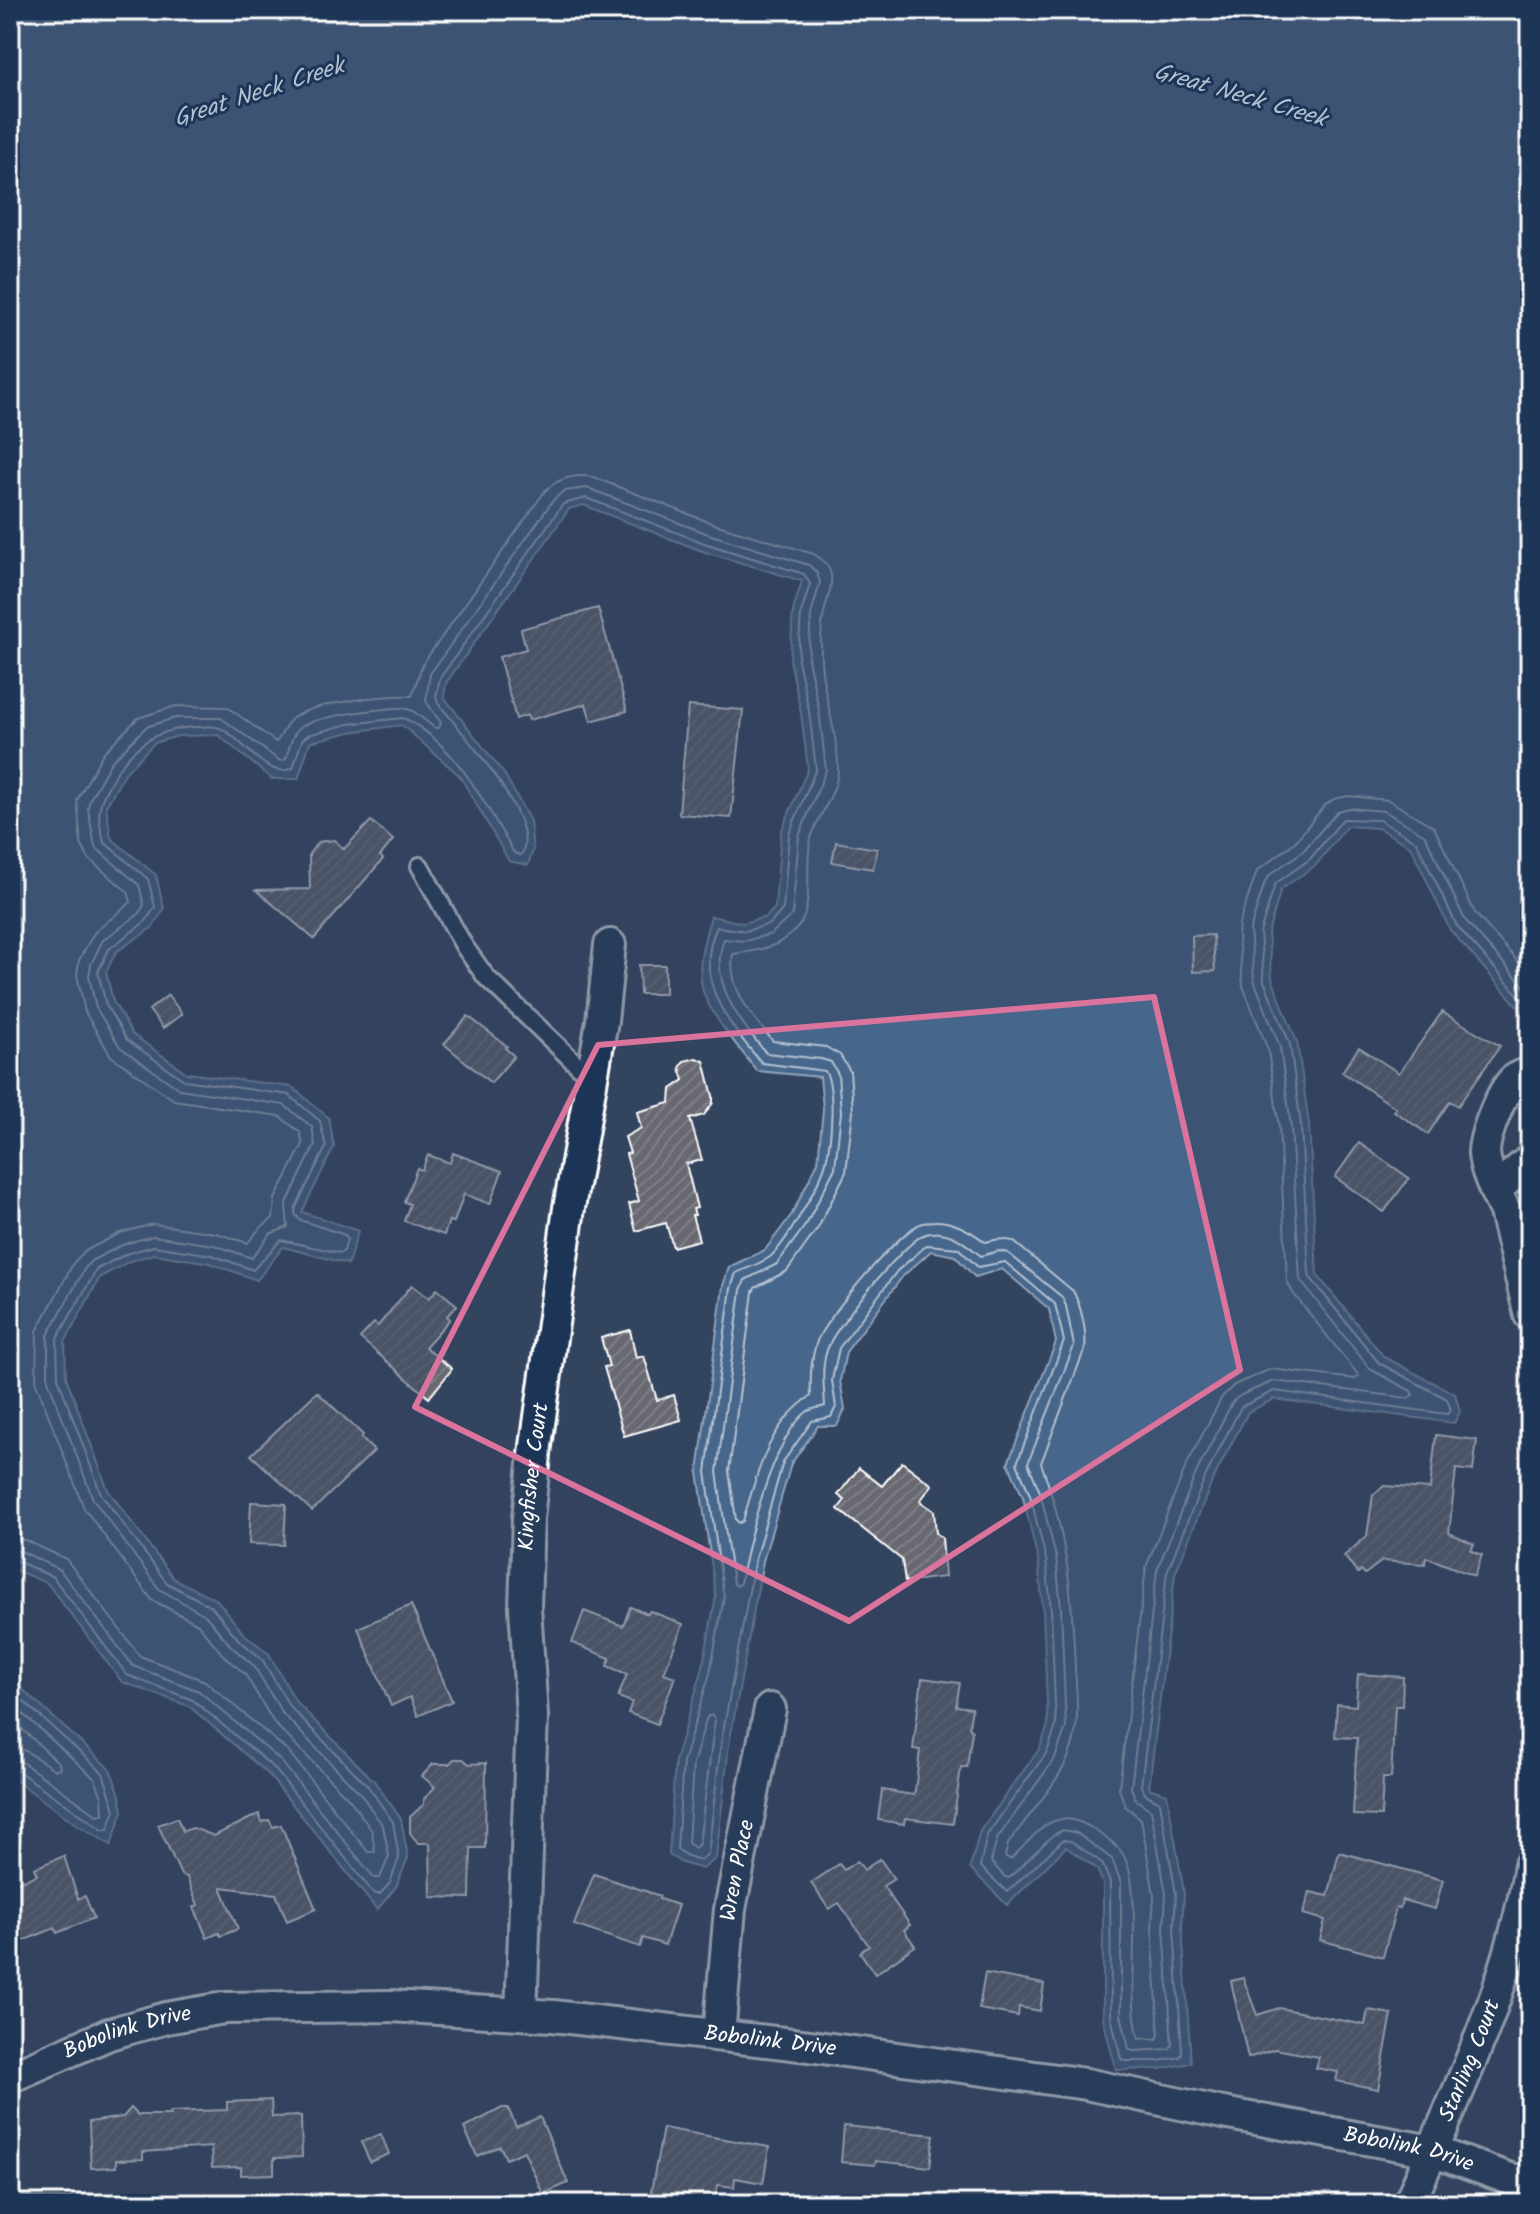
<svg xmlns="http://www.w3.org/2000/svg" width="1540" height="2214" font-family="Kalam,sans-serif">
	<defs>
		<pattern id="grass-dots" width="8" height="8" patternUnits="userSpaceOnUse" patternTransform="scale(2)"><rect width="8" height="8" fill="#567472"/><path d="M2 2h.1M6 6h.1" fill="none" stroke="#505c5b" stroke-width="1.8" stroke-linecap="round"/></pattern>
		<pattern id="building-hatch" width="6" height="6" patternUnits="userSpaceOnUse" patternTransform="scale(2)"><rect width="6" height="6" fill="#676871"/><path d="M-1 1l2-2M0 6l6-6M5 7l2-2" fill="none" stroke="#7e7f86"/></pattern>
	</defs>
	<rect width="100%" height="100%" fill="#33445f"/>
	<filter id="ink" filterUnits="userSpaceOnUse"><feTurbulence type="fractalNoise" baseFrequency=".0125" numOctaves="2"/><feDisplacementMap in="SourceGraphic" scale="16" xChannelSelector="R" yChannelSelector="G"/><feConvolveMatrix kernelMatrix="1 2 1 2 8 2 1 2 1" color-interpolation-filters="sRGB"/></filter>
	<g filter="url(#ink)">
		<path fill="url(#grass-dots)" stroke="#aabab8" stroke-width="2" d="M10,2195L42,2197L271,2204H10Z"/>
		<g fill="#47668c" stroke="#91a3ba" stroke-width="2">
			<path d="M10,10H1530V1020L1450,930L1411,847L1378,828L1347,826L1316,865L1281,889L1268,933L1272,979L1297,1042L1309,1124L1317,1275L1384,1357L1455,1394L1460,1412L1454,1423L1274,1399L1248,1412L1213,1479L1175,1574L1149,1788L1167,1794L1184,1893L1182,1927L1191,2063L1159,2069L1116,2070L1103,2018V1884L1097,1869L1066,1847L1007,1905L970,1868L980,1831L1040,1748L1048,1725L1043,1610L1038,1560L1023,1497L1008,1463L1056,1342L1049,1309L1002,1269L975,1277L955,1256L931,1251L903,1276L846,1352L840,1381L845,1409L837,1426H818L791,1464L763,1561L729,1744L716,1858L703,1869L682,1863L669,1855L675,1761L702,1671L716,1596L698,1472L723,1286L729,1267L765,1250L792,1214L818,1162L823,1109L820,1077L757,1071C741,1050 711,1017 703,991C696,967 704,939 711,916L743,923L766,917L775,908L781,832L808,769L801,713L790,660L793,611L802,581L705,552L583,505L569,509L446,683L444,697L505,775L530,821L533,850L528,865L509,861L460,776L402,725L350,732L310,742L298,779H272L218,735L178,736L154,743L125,773L106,806L111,838L156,875L164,909L153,927L116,952L106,972L113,1001L132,1034L187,1073L292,1087L329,1118L334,1147L302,1212L358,1231L348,1264L283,1247L257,1280L210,1263L154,1254L130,1261L100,1277L65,1342L66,1377L108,1490L174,1579L217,1600L244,1634L269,1654L296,1702L374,1781L401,1819L408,1858L396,1887L377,1910L268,1774L189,1706L122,1682L47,1583L10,1568Z"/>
			<path d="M10,1678L110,1769L119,1792L123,1811L111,1845L73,1822L10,1776Z"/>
		</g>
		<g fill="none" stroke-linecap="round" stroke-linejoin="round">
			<g stroke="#b5c2d1" stroke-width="2">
				<path d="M10,1538L25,1540L66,1559L140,1656L205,1681L288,1751L368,1852H375L372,1831L351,1801L274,1723L245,1674L222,1654L198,1624L152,1600L84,1508L36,1383L37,1331L74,1262L85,1251L120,1233L153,1224L216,1233L248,1243L260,1228L273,1218L275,1199L303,1144L300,1132L279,1116L174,1100L111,1056L85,1012L77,975L79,960L94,933L131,902L128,892L89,859L81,844L77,800L103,753L138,718L176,706L227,707L276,742C283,735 284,724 294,717C316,702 386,695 412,696L422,665L545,491C557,478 576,474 593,477L714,524L814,554C845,573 826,593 823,619C821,629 821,639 821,649C819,686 839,731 838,770C837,793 818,816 811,838C804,863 815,907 798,927C781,948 757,951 733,954C727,988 752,1016 773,1041L826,1047L840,1055L850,1071L853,1111L846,1172L818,1228L787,1271L755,1288L753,1292L729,1471L736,1520L739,1523L743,1521C757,1474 768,1424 811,1396C810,1378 811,1358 817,1341C826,1318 900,1229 923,1223C945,1216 969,1229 985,1242L1000,1239L1013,1241L1073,1291C1081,1306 1087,1331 1085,1348L1041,1463C1067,1533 1072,1593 1075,1668C1077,1699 1081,1728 1068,1758C1058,1782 1024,1821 1008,1844L1005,1857L1011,1859C1040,1831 1054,1802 1096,1831C1104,1837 1114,1842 1120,1850C1147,1884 1124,1990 1139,2038L1157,2039L1159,2035L1152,1927L1154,1895L1141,1819L1125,1806L1119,1788L1146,1567L1186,1466L1222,1397L1234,1385L1271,1369L1355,1379L1359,1376L1293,1293L1287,1281L1279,1127L1268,1050L1243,986L1238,936L1239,924L1257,871L1295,842L1324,806L1334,799L1349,796L1388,800L1434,827L1475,913L1530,975"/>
				<path d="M10,1550L21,1551L60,1570L133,1666L199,1691L281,1761L374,1878H380L389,1856L383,1826L360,1793L282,1713L254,1666L231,1646L205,1615L159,1589L93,1499L48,1380V1335L85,1268L91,1261L124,1244L153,1236L214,1245L252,1258L270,1234L288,1227L286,1205L315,1145L312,1127L284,1105L179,1089L120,1047L96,1008L89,976L91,964L103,940L139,914L144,905L139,885L95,847L88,808L90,799L111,762L146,727L175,718H221L280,761L286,759C289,750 291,736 298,729C311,716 383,708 404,708L413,711L435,728H439L441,723L426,701L430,674L554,499L564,491L587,488L711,535L809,565L817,573L820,582L811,615L808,659L819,710L826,770L799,836L792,915L771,934L745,941L724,939C708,983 740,1021 766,1053L821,1059L831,1062L838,1074L841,1112L835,1168L807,1223L777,1264L745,1280L741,1290L717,1472L733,1583L737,1586L740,1583C748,1541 773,1435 808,1411C814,1408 820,1408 825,1406C824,1385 820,1365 829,1345C837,1325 907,1239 926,1234C949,1228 966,1244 981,1256L999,1251L1008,1253L1062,1297L1066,1306L1074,1346L1028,1463L1040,1492L1056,1557L1061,1609L1066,1727L1055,1758L997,1839L991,1862L1005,1877L1009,1878L1053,1835L1063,1830L1077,1833L1112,1859L1121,1883V2015L1129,2049L1133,2051L1169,2049L1172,2045L1164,1927L1166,1894L1151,1810L1136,1800L1131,1788L1157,1570L1197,1471L1233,1401L1241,1395L1274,1381L1408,1398L1413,1395L1411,1391L1370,1369L1300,1280L1291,1126L1280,1047L1254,980L1250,930L1265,882L1271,874L1303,851L1338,811L1349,808L1384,811L1425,835L1465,920L1530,993"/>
				<path d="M10,1560L17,1561L53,1577L127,1675L193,1700L274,1768L374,1894H380L390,1883L399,1858L393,1822L368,1786L290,1707L262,1659L238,1639L212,1607L167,1583L101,1494L58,1378L57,1339L97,1269L126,1254L153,1246L212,1255L253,1270L281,1240L340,1253L344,1251L347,1239L345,1235L300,1220L295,1214L296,1207L326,1147L320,1121L289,1095L184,1080L127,1040L106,1005L98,972L109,949L146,921L155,907L148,879L104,842C96,812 97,805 113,778C133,744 158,728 198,727C205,727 215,725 222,729C244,739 266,781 293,768L302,740L308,735L348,724L403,718C454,741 487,806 514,853L521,855C543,822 459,729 438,703L436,696L440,678L563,504L586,498L707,544L804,574L810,584L801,613L798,660L809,711L816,769L789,834L783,909L770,924L746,931L717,927C692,978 728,1025 762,1063L825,1071C836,1089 831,1141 826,1162C821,1182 785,1245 770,1257C760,1264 747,1268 736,1273L731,1288L706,1472L724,1597L710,1673L683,1762L677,1849L685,1855L700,1860L708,1854L721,1743L755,1559L783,1462L812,1421L831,1417L836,1407L832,1380L839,1348L897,1271L927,1245L958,1248L978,1267L1005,1262L1055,1304L1064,1341L1017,1463L1030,1495L1046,1559L1051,1610L1056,1726L1047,1752L987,1835L980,1866L1007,1892L1063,1840L1071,1841L1102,1863L1110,1882L1111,2017L1121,2059L1125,2061H1159L1180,2057L1182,2053L1174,1927L1176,1894L1160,1802L1145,1794L1141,1786L1167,1572L1206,1475L1241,1407L1274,1391L1447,1414L1451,1410L1447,1399L1379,1363L1309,1276L1301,1125L1290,1044L1264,981L1260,933L1275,884L1310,859L1343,819L1379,820L1416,841L1457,926L1530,1008"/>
				<path d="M10,1689L103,1773L115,1810L108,1829L103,1830L18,1771L10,1770"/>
				<path d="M10,1702L95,1779L102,1797L103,1814L97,1815L22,1762L10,1760"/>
				<path d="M712,1715L715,1719L699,1844L695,1848L688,1843L693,1764L707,1717Z"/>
				<path d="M10,1718L59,1763L60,1768L55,1770L26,1751L10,1747"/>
			</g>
		</g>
		<g fill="url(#building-hatch)" stroke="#fff" stroke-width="2">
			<path d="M598,608L627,711L591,721L586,704L529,720L527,715L516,719L499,657L526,649L521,629Z"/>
			<path d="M688,706L743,710L731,818L679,814Z"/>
			<path d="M371,821L393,840L380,856L383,859L314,939L256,890L310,889L309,854L318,842L334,840L344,849Z"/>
			<path d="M836,842L877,849L873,869L832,862Z"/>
			<path d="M1213,935L1215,971L1193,972L1192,936Z"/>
			<path d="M639,965H665V994H640Z"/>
			<path d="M168,995L182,1014L163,1028L149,1010Z"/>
			<path d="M1442,1012L1500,1046L1458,1106L1450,1101L1428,1134L1394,1111L1396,1108L1342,1072L1359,1047L1399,1073Z"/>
			<path d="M468,1016L507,1046L505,1048L514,1056L491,1083L444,1044Z"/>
			<path d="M696,1058L704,1061L713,1096V1103L704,1115L690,1119L702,1160L686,1164L697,1208L693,1209L695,1215H692L699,1240L673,1247L666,1223L636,1231L629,1204L639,1201L626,1154L630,1153L625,1137L641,1128L637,1112L670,1103L671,1089L684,1080L680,1068L684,1061Z"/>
			<path d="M1359,1143L1409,1178L1384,1212L1335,1177Z"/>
			<path d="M453,1153L502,1171L490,1204L464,1194L454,1222L449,1221L444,1235L404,1221L410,1204L404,1202L417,1168L422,1170L428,1155L450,1163Z"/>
			<path d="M412,1285L429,1298L437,1289L457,1305L447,1316L450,1319L425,1347L452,1369L429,1398L360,1338L374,1323L378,1326Z"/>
			<path d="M630,1330L636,1358L644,1356L657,1400L674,1395L681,1420L624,1436L604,1367L609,1366L601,1338Z"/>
			<path d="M317,1392L363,1435L361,1438L374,1451L312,1511L251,1455Z"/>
			<path d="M1436,1435L1477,1440L1473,1471L1456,1469L1449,1533L1474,1544L1471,1550L1482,1555L1474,1576L1426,1557L1425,1564L1382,1561L1365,1574L1361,1570L1358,1573L1344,1556L1367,1536L1373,1495L1384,1486L1430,1489Z"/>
			<path d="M902,1462L932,1485L920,1501L934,1511L936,1533L942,1538L945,1577L905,1582L902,1560L838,1509L845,1500L838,1495L859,1468L882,1486Z"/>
			<path d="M251,1502L286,1504L284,1545L249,1544Z"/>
			<path d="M411,1605L452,1701L418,1716L410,1697L391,1706L358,1628Z"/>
			<path d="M630,1607L648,1614L650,1611L683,1624L664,1673L675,1677L657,1724L628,1713L632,1702L618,1697L627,1674L607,1666L610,1658L572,1643L584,1611L623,1626Z"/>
			<path d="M1358,1674L1403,1677L1402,1706H1395L1391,1778H1383L1381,1816L1353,1815L1357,1738L1335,1737L1337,1704L1356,1706Z"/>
			<path d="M922,1678L960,1683L956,1706L972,1708L969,1726L972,1731L967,1767H961L953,1824L905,1818L904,1824L878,1820L882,1790L913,1795L915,1791L920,1750L913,1749Z"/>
			<path d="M454,1759H463L469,1764L486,1763L485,1848H471L470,1898L431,1897L430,1843H418L410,1833V1817L424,1804V1799L435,1787L422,1776L433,1764H449Z"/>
			<path d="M259,1814L262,1822L269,1820L273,1827L281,1825L316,1909L287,1921L276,1894L221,1887L238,1929L221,1936L219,1933L207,1938L194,1907L198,1905L187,1877L181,1875L158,1825L177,1818L183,1831L193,1828L214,1836Z"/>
			<path d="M1339,1852L1443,1880L1435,1909L1402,1900L1400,1908L1396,1907L1383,1957L1320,1940L1325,1920L1303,1914L1310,1892L1328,1896Z"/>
			<path d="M64,1856L78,1899L85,1896L94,1918L57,1933L55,1928L10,1946V1885L37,1875L34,1868Z"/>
			<path d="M880,1859L894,1879L883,1886L910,1925L904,1930L915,1946L875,1974L860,1952L869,1946L839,1903L829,1909L811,1883L839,1864L844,1870L857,1861L864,1870Z"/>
			<path d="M594,1874L660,1896L659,1899L678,1905L665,1945L643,1938L640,1947L574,1925Z"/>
			<path d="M985,1973L1044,1984L1040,2011L1019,2007L1018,2016L979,2009Z"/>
			<path d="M1243,1978L1257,2015L1279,2008L1365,2025L1368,2010L1392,2014L1378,2089L1336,2081L1338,2072L1316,2068L1319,2057L1275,2049L1248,2058L1231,1981Z"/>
			<path d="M271,2100L272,2117L301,2116L302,2157L274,2158V2174L241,2175V2167L212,2168L211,2147L143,2152V2159L116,2160V2167L91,2168L89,2122L123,2117L131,2108L138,2115H171L170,2112L227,2110V2102Z"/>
			<path d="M502,2108H508L516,2127L540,2117L568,2183L543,2194L524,2151L506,2159L500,2146L477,2156L464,2128Z"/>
			<path d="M844,2126L934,2135L930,2167L876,2161L875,2165L841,2162Z"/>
			<path d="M663,2128L769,2147L763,2183L735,2178L734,2187L718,2185L714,2204H688L650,2197Z"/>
			<path d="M381,2134L389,2154L370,2162L361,2142Z"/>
		</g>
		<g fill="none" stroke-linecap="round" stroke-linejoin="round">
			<g stroke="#fff" stroke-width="22">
				<path id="service" d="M420,866L464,946L486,977L592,1079"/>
			</g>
			<g stroke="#fff" stroke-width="36">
				<g id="minor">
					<path d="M1530,1074C1523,1075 1518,1076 1513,1081C1501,1093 1484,1136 1484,1153C1485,1166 1490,1178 1495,1190L1530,1160"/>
					<path d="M1495,1190L1505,1211L1530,1315"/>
					<path id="s1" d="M521,2014L532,1716L525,1607L528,1518L536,1446L569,1208L602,1021L610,945"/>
					<path id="s2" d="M719,2035L730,1909L770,1709"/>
					<path id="s3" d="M10,2077L109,2034L166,2018L224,2008L391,2006L553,2016L809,2046L1086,2084L1223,2113L1432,2151L1513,2180H1530"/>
					<path id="s4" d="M1409,2204C1456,2095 1511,1984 1530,1865"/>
				</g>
			</g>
			<use href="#service" stroke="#1d3557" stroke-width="16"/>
			<use href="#minor" stroke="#1d3557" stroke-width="30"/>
		</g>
	</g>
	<path d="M0 0H1540V2214H0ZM1154,997L1240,1370L849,1621L415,1407L598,1045Z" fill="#33445f" fill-opacity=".55" fill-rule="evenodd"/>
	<path fill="none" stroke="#da749d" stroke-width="6" stroke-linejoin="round" d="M1154,997L1240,1370L849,1621L415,1407L598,1045Z"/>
	<g text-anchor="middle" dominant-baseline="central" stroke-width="6" stroke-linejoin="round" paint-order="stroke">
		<g font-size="22" fill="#fff" stroke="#1d3557">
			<text stroke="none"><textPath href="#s1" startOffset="538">Kingfisher Court</textPath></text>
			<text stroke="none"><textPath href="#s2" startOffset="166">Wren Place</textPath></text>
			<text stroke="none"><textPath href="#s3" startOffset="126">Bobolink Drive</textPath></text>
			<text stroke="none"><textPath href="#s3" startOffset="774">Bobolink Drive</textPath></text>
			<text stroke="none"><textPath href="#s4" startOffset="156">Starling Court</textPath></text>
			<text stroke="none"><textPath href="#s3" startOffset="1422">Bobolink Drive</textPath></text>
		</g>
		<g font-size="24" font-style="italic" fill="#b5c2d1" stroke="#1d3557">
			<text transform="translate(259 93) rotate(-18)">Great Neck Creek</text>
			<text transform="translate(1240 96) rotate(16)">Great Neck Creek</text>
		</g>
	</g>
	<rect width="1540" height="2214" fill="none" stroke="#1d3557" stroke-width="40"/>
	<rect x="20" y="20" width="1500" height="2174" fill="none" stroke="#fff" stroke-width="3" filter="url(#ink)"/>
</svg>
